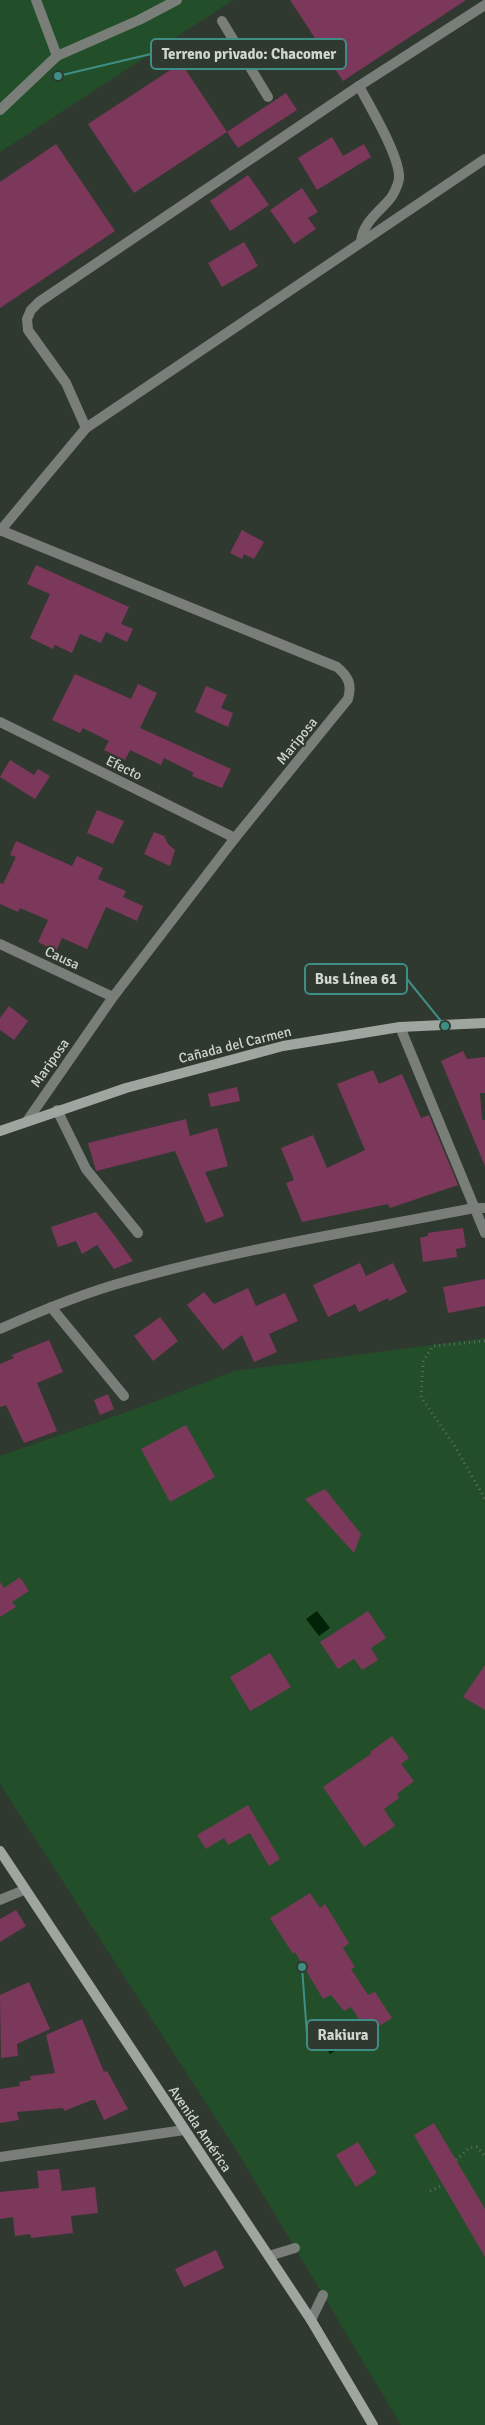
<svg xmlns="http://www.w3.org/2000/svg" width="485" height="2425" font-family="Signika,sans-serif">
	<rect width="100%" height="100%" fill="#303930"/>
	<g fill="#224f29">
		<path d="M0,0H233L0,152Z"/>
		<path d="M485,1338V2425H401L237,2151L0,1784V1456L138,1408L235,1371Z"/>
	</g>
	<g fill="#022308">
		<path d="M317,1611L330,1628L319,1636L306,1619Z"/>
		<path d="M326,2024L341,2047L330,2054L315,2030Z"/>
	</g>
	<g fill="#7c385a">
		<path d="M290,0H466L343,81Z"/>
		<path d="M181,63L227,132L134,193L88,124Z"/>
		<path d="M286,93L297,110L238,148L227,132Z"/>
		<path d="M332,137L343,156L364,144L371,157L317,190L298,158Z"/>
		<path d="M56,144L115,231L0,308V182Z"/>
		<path d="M248,175L269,205L230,231L210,201Z"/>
		<path d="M302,188L318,212L308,218L316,229L294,244L270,210Z"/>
		<path d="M244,242L258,266L222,287L208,263Z"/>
		<path d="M242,530L264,542L254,559L244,554L242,559L230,553Z"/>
		<path d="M36,565L129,607L121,624L133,629L127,642L106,632L101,643L80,634L72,653L55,645L53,649L30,638L50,594L27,584Z"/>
		<path d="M75,674L131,699L138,684L157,693L140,728L231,769L222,788L192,776L194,773L164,758L161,765L130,750L125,760L104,750L109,741L83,728L80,733L52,720Z"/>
		<path d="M206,686L227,695L221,708L233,713L228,727L195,712Z"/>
		<path d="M10,760L34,775L38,769L50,776L35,799L0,777Z"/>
		<path d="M97,810L124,821L113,844L87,833Z"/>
		<path d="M154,832L164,836L168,844L175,850L170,866L144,854Z"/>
		<path d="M16,841L72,866L77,856L103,868L98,879L126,891L123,897L143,906L137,921L106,907L87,949L62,938L56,951L38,942L48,920L20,908L18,912L0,904V883L3,884L16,857L10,855Z"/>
		<path d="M9,1006L28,1021L14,1040L0,1030V1018Z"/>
		<path d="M463,1051L467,1059L485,1057V1093H480L482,1120H485V1166L441,1061Z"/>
		<path d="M373,1070L379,1084L402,1074L421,1118L429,1115L458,1185L390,1208L388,1204L302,1222L286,1183L294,1180L281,1148L313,1135L327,1168L365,1150L337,1084Z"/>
		<path d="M237,1087L240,1101L211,1107L208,1094Z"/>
		<path d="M186,1119L190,1136L217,1128L228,1166L205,1172L224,1216L206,1223L175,1151L96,1171L88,1143Z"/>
		<path d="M96,1212L115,1236L133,1261L114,1269L97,1245L82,1254L76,1241L58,1247L51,1227Z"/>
		<path d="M463,1228L466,1247L456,1249L457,1257L423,1262L420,1238L428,1236V1233Z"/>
		<path d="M360,1263L366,1276L393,1263L407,1292L389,1301L388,1298L359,1312L355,1304L328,1317L313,1285Z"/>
		<path d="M485,1279V1306L448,1313L443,1287Z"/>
		<path d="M248,1288L256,1306L285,1293L298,1321L269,1334L277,1352L254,1362L242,1335L223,1350L187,1305L204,1292L214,1304Z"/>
		<path d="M160,1317L178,1341L153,1361L134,1336Z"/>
		<path d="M49,1340L63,1372L37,1383L57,1431L24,1443L6,1405L0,1407V1364L14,1358L12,1355Z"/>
		<path d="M108,1394L114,1409L100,1415L94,1400Z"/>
		<path d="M186,1425L215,1477L170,1502L141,1449Z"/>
		<path d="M325,1489L361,1534L354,1553L305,1499Z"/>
		<path d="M20,1577L29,1591L12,1602L16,1607L0,1617V1582L4,1588Z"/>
		<path d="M368,1611L386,1638L371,1648L378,1660L362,1670L354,1659L338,1669L320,1642Z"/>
		<path d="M270,1653L291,1687L250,1711L230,1677Z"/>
		<path d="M485,1665V1710L463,1697Z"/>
		<path d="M392,1736L409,1758L401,1764L414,1781L397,1794L399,1798L384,1809L395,1826L364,1847L323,1787L371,1754L370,1752Z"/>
		<path d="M248,1805L280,1859L269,1866L250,1833L228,1845L224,1838L206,1849L197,1835Z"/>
		<path d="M310,1893L320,1908L325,1904L349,1943L343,1948L355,1967L351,1969L368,1995L375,1992L392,2018L368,2033L351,2007L344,2011L331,1995L323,1999L295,1952L293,1954L270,1918Z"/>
		<path d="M16,1910L26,1926L0,1942V1919Z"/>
		<path d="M29,1982L50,2029L17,2044L18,2056L1,2058L0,1995Z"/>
		<path d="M82,2019L104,2072L107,2071L128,2109L104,2120L95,2100H92L64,2111L63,2108L17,2112L19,2120L0,2123V2089L20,2086L19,2082L31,2080L30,2076L55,2073L46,2035Z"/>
		<path d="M434,2123L485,2209V2257L414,2135Z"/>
		<path d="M358,2142L377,2173L356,2187L336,2155Z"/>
		<path d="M59,2169L62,2191L95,2187L98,2213L71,2216L73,2233L31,2238L30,2234L15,2236L13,2217L0,2219V2192L39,2188L37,2171Z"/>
		<path d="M216,2250L224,2268L184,2287L175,2269Z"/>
	</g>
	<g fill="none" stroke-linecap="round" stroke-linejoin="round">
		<g stroke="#626a62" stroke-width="3" stroke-dasharray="1 4" stroke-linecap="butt">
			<path d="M485,1341L433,1346L423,1362L421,1397L454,1445L485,1499"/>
			<path d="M456,2160L469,2148L477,2147L485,2156"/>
			<path d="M430,2191L443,2185"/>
		</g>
		<g stroke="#797e79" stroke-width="10">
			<path d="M36,0L57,56"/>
			<path d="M222,21L268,97"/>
			<path d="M359,86C370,107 401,158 399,179C398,185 393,196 389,200C378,213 363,223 361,241"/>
			<path d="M0,110L57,56L139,20L177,0"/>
			<path d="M57,1110L86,1169L138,1233"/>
			<path d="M269,2256L295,2248"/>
			<path d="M311,2320L323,2295"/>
		</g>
		<g stroke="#797e79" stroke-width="10">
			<path d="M86,428L66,383L28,330L27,319L31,310L39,302L359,86L485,5"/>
			<path d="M0,530L337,667C349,677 352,685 348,699L235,838L113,997L27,1121"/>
			<path d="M0,531L86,428L485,159"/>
			<path d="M0,722L235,838"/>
			<path d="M0,944L113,997"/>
			<path d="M400,1027L485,1233"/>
			<path d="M51,1307L124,1396"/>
			<path d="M0,1329C40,1311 81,1294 124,1282C238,1249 357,1231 474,1208H485"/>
			<path d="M0,1900L24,1890"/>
			<path d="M0,2157L184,2130"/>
		</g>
		<g stroke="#9fa69f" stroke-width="10">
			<path d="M0,1131L126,1088L283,1046L400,1027L485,1023"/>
			<path d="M0,1851L311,2320L373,2425"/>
		</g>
	</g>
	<g text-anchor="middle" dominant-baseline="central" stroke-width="4" stroke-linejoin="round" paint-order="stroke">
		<g font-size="14" fill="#cfd5cf" stroke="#303930">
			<text transform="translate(297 741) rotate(-51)">Mariposa</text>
			<text transform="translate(124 768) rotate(26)">Efecto</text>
			<text transform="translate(62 958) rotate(25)">Causa</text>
			<text transform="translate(235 1045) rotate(-14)">Cañada del Carmen</text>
			<text transform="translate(50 1063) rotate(-55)">Mariposa</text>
			<text transform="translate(200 2129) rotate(56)">Avenida América</text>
		</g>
	</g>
	<path fill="none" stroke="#3f8e86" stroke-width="2" d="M58 76L151 54M445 1026L407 979M302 1967L307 2035"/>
	<g fill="#3f8e86" stroke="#303930" stroke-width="2">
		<circle cx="58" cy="76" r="5"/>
		<circle cx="445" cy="1026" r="5"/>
		<circle cx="302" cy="1967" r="5"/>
	</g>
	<g fill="#303930" stroke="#3f8e86" stroke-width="2">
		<rect x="151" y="39" width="195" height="30" rx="5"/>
		<rect x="305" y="964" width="102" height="30" rx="5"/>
		<rect x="307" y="2020" width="71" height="30" rx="5"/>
	</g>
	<g font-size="15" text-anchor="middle" font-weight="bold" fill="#cfd5cf">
		<text x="249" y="59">Terreno privado: Chacomer</text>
		<text x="356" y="984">Bus Línea 61</text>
		<text x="343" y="2040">Rakiura</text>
	</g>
</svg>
